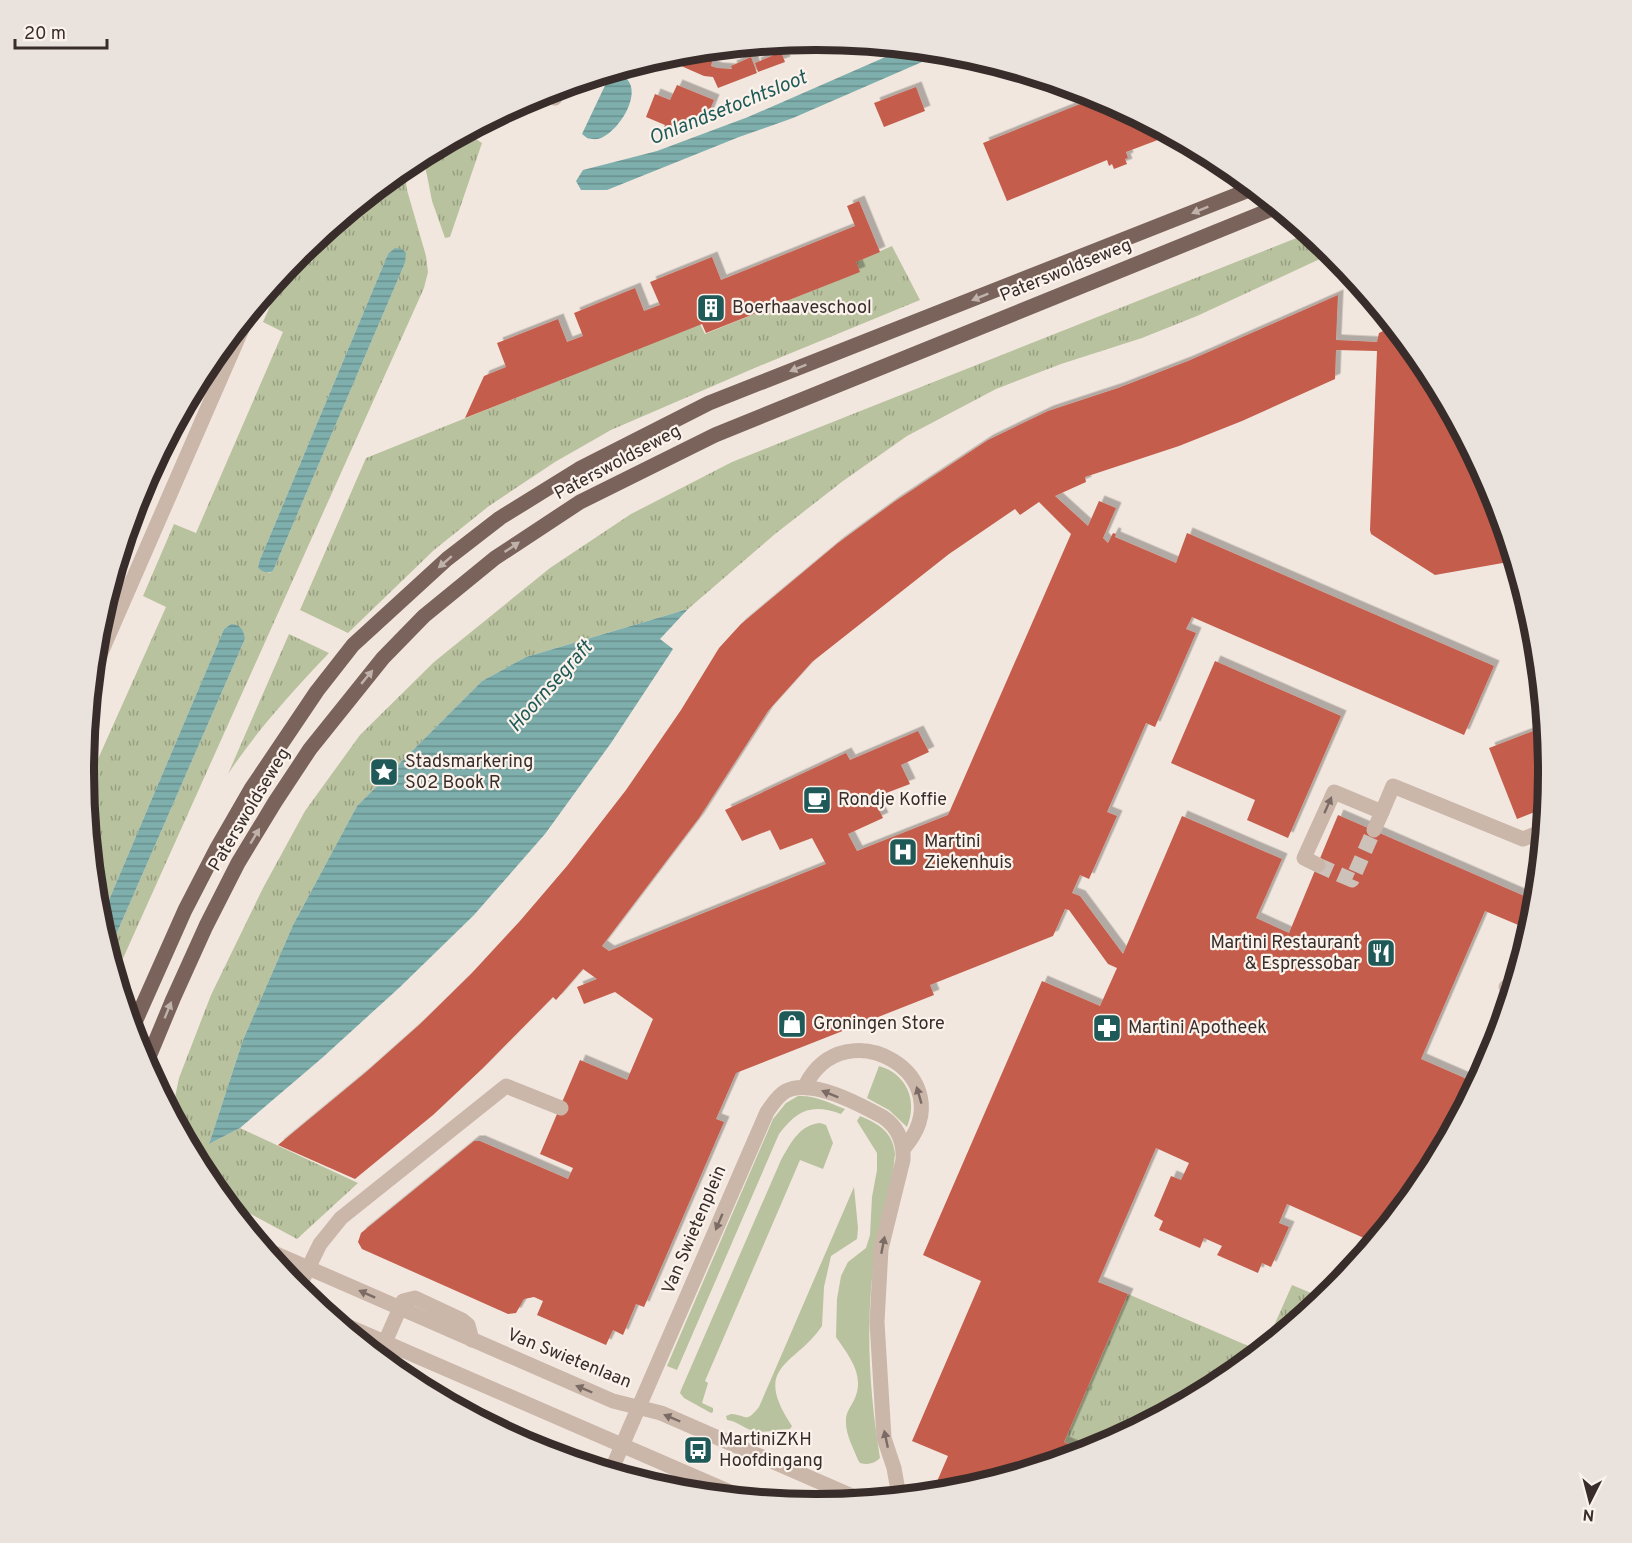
<svg xmlns="http://www.w3.org/2000/svg" width="1632" height="1543" font-family="Overpass,sans-serif">
	<defs>
		<pattern id="grass-tufts" width="24" height="20" patternUnits="userSpaceOnUse" patternTransform="scale(1.5)"><rect width="24" height="20" fill="#b9c29e"/><path d="M3 7l-1-3M5 7V3M7 7l1-3M15 17l-1-3M17 17v-4M19 17l1-3" fill="none" stroke="#979e81"/></pattern>
		<pattern id="water-rules" width="6" height="5" patternUnits="userSpaceOnUse" patternTransform="scale(1.5)"><rect width="6" height="5" fill="#7eafad"/><path d="M0 2.5h6" fill="none" stroke="#688f8d"/></pattern>
		<filter id="shadow"><feDropShadow dx="5.5" dy="-5.5" stdDeviation="0" flood-color="#0004"/></filter>
	</defs>
	<rect width="100%" height="100%" fill="#f2e7de"/>
	<g fill="url(#grass-tufts)" fill-rule="evenodd">
		<path d="M465,132L482,143L450,237L445,238L432,201L423,155Z"/>
		<path d="M404,167L407,190L426,256L428,272L424,288L116,974L109,951L245,639L231,624L224,629L100,921L85,788L166,607L143,596L174,524L196,533L283,332L263,322L287,267L296,256L312,262L326,231ZM388,254L405,263L273,571L269,573L258,568L259,562Z"/>
		<path d="M1309,233L1321,243L1322,258L1197,316L1142,338L1061,364L996,389L907,436L843,481L775,534L688,609L526,657L482,681L357,806L293,925L243,1040L209,1144L240,1128L358,1183L297,1239L249,1213L227,1203L207,1178L172,1112L179,1078L211,995L263,888L305,811L360,735L434,662L550,568L631,514L732,462Z"/>
		<path d="M892,246L920,300L757,367L611,430L555,462L489,506L434,550L348,633L300,610L366,458L700,324L705,334L858,272L855,262Z"/>
		<path d="M289,634L329,653C293,691 257,730 228,774Z"/>
		<path d="M1292,1285L1323,1298L1265,1346Z"/>
		<path d="M1128,1294L1260,1351L1223,1381L1096,1448L1086,1452L1064,1442Z"/>
	</g>
	<g fill="#b9c29e">
		<path d="M879,1066C907,1074 918,1101 907,1127L889,1110L867,1098Z"/>
		<path d="M798,1096C815,1095 830,1103 845,1109L841,1114C812,1103 797,1110 779,1134L677,1370L667,1366L773,1119L786,1103Z"/>
		<path d="M860,1116C879,1124 893,1132 895,1154C893,1185 879,1221 875,1253C865,1322 869,1390 880,1458C874,1464 868,1465 860,1463L858,1460C853,1447 845,1434 846,1419C846,1412 852,1405 855,1398C865,1374 848,1355 836,1337L837,1299L841,1276L848,1262L866,1248L870,1235L872,1197L877,1170V1153L857,1121Z"/>
		<path d="M820,1123L826,1125L833,1143L823,1169L800,1160L705,1381L708,1383L702,1403L713,1408V1412L711,1413L684,1398L680,1393L681,1390L781,1160C791,1143 799,1125 820,1123Z"/>
		<path d="M854,1187L858,1228L857,1239L831,1256L824,1287L822,1326C795,1366 751,1365 792,1426L790,1429C777,1430 767,1433 755,1431C745,1430 738,1421 727,1420L726,1416L731,1414C747,1415 745,1424 759,1407Z"/>
	</g>
	<g fill="url(#water-rules)">
		<path d="M906,48L945,52L793,118L739,137L607,190H581L576,181L583,170L657,151L748,117Z"/>
		<path d="M619,74C648,85 621,130 601,138C596,140 592,139 587,138L582,134L610,75Z"/>
		<path d="M395,248L402,249L406,253L405,263L273,571C267,574 263,572 258,568L259,562L388,254Z"/>
		<path d="M688,609L660,639L673,649L611,743L545,834L474,915L400,987L322,1058L240,1128L209,1144L243,1040L293,925L357,806L482,681L526,657Z"/>
		<path d="M231,624C241,625 243,629 245,639L109,951L100,921L224,629Z"/>
	</g>
	<g fill="#c45d4b" fill-rule="evenodd" filter="url(#shadow)">
		<path d="M715,49L711,66L717,68L732,69L731,66L751,57L757,73L718,88L713,77L704,76L672,62L674,53Z"/>
		<path d="M781,52L785,62L758,72L755,63Z"/>
		<path d="M677,85L714,100L705,122L689,116L682,132L672,127L671,130L664,127L665,125L646,117L655,94L670,100Z"/>
		<path d="M916,87L925,111L884,127L874,103Z"/>
		<path d="M1100,96L1171,135L1126,152L1128,158L1125,159L1127,164L1114,169L1112,164L1109,166L1107,160L1007,201L983,143Z"/>
		<path d="M859,201L880,252L856,262L860,272L706,333L702,324L465,418L484,376L506,367L497,343L558,319L567,342L583,336L574,313L635,288L644,311L660,305L650,282L712,257L721,280L855,226L847,206Z"/>
		<path d="M1338,295L1336,340L1377,342L1379,333L1393,326L1425,365L1493,492L1514,561L1435,575L1371,534L1370,530L1377,351L1336,350L1335,379L1242,421L1179,446L1085,477L1086,482L1055,496L1088,526L1099,501L1116,508L1103,538L1108,543L1113,533L1116,534L1115,537L1176,563L1187,533L1494,666L1464,735L1192,617L1186,629L1196,633L1155,727L1146,723L1107,812L1117,816L1089,879L1080,875L1072,893L1080,896L1123,954L1182,816L1282,859L1256,918L1289,933L1338,815L1536,901L1530,930L1485,911L1421,1059L1476,1083L1425,1179L1373,1242L1287,1204L1279,1223L1289,1227L1271,1267L1262,1263L1258,1273L1217,1255L1222,1246L1204,1238L1200,1248L1159,1230L1163,1221L1154,1216L1171,1176L1181,1180L1189,1163L1156,1148L1098,1282L1128,1294L1064,1442L1086,1452L959,1490L932,1493L948,1456L912,1441L981,1281L923,1255L1042,981L1100,1006L1117,968L1108,964L1069,910L1065,909L1053,936L930,985L934,995L736,1073L716,1119L724,1122L644,1307L636,1304L623,1335L613,1330L606,1345L537,1315L543,1301L534,1297L524,1299L516,1313L508,1314L362,1249L358,1242L361,1233L474,1141H480L568,1179L573,1168L540,1154L580,1060L627,1080L653,1019L615,992L584,1004L577,987L597,979L583,969L556,1000L553,997L483,1068L433,1115L355,1179L278,1145L365,1073L419,1025L471,974L520,921L567,866L626,790L681,710L719,648L741,624L838,543L894,502L988,440L1048,411L1118,388L1188,361ZM1039,502L1071,534L948,815L857,851L848,834L883,818L873,798L910,784L901,765L929,752L918,731L850,760L846,753L725,810L742,841L770,830L780,850L812,838L826,864L609,951L602,946L699,818L768,711L812,662L949,554L1015,509L1020,515Z"/>
		<path d="M163,447L164,448L137,509L134,508L139,491Z"/>
		<path d="M1215,661L1341,716L1288,838L1247,820L1255,800L1171,763Z"/>
		<path d="M1544,727L1548,772L1545,808L1517,819L1489,748Z"/>
	</g>
	<g fill="none" stroke-linecap="round" stroke-linejoin="round">
		<path stroke="#cdc2ba" stroke-width="15" stroke-dasharray="15 8" stroke-linecap="butt" d="M1318,865L1352,880L1374,830"/>
		<g stroke="#cbb6aa" stroke-width="15">
			<path d="M555,98L559,88"/>
			<path d="M93,671L249,313"/>
			<path d="M1382,812L1393,786L1523,839L1543,831"/>
			<path d="M1318,865L1304,858L1334,792L1382,812L1374,830"/>
			<path d="M1506,987L1514,982"/>
			<path d="M805,1086C845,1006 966,1077 904,1148"/>
			<path d="M265,1249L613,1401L661,1413L861,1500"/>
			<path d="M298,1289L320,1244L341,1218L506,1086L561,1108"/>
			<path d="M338,1322L739,1496"/>
			<path d="M379,1356L403,1301L415,1298L462,1320L468,1325L472,1340"/>
			<path d="M611,1471L767,1112C772,1105 778,1095 786,1091C811,1078 859,1104 883,1117C898,1127 904,1142 903,1160L881,1249L877,1322L884,1438L894,1468L899,1496"/>
		</g>
		<g stroke="#7a635b" stroke-width="15">
			<path d="M132,1029L185,910L217,848L251,789L317,691L353,645L447,559L500,518L579,469L709,403L1254,188"/>
			<path d="M146,1064L173,999L206,926L238,863L275,802L310,749L383,658L424,616L495,558L580,502L715,435L1277,207"/>
		</g>
	</g>
	<defs><path id="oneway-solid" d="M-6-.8H1V-3.2L6.5 0L1 3.2V.8H-6Z" transform="scale(1.5)"/></defs>
	<g fill="#c0b2aa">
		<use href="#oneway-solid" transform="translate(1200 210) rotate(158)"/>
		<use href="#oneway-solid" transform="translate(980 297) rotate(158)"/>
		<use href="#oneway-solid" transform="translate(798 368) rotate(158)"/>
		<use href="#oneway-solid" transform="translate(512 547) rotate(-34)"/>
		<use href="#oneway-solid" transform="translate(445 562) rotate(139)"/>
		<use href="#oneway-solid" transform="translate(367 677) rotate(-50)"/>
		<use href="#oneway-solid" transform="translate(255 836) rotate(-59)"/>
		<use href="#oneway-solid" transform="translate(168 1010) rotate(-68)"/>
	</g>
	<g fill="#7a6b64">
		<use href="#oneway-solid" transform="translate(1328 805) rotate(-66)"/>
		<use href="#oneway-solid" transform="translate(830 1094) rotate(-158)"/>
		<use href="#oneway-solid" transform="translate(919 1095) rotate(-106)"/>
		<use href="#oneway-solid" transform="translate(719 1222) rotate(113)"/>
		<use href="#oneway-solid" transform="translate(883 1245) rotate(-79)"/>
		<use href="#oneway-solid" transform="translate(367 1294) rotate(-156)"/>
		<use href="#oneway-solid" transform="translate(584 1389) rotate(-157)"/>
		<use href="#oneway-solid" transform="translate(672 1418) rotate(-157)"/>
		<use href="#oneway-solid" transform="translate(886 1439) rotate(-102)"/>
	</g>
	<defs>
		<g id="building-square" transform="scale(1.5)"><rect x="-9" y="-9" width="18" height="18" rx="4" fill="#1f5a58" stroke="#faf2eb"/><path d="M-4-6H4V6H1V3H-1V6H-4ZM-2.5-4.3h1.7v1.8h-1.7ZM.8-4.3h1.7v1.8H.8ZM-2.5-1h1.7V.8h-1.7ZM.8-1h1.7V.8H.8Z" fill="#fff"/></g>
		<g id="sight-square" transform="scale(1.5)"><rect x="-9" y="-9" width="18" height="18" rx="4" fill="#1f5a58" stroke="#faf2eb"/><path d="M0-6L1.8-2.2L6-1.7L2.9 1.2L3.7 5.4L0 3.3L-3.7 5.4L-2.9 1.2L-6-1.7L-1.8-2.2Z" fill="#fff"/></g>
		<g id="cafe-square" transform="scale(1.5)"><rect x="-9" y="-9" width="18" height="18" rx="4" fill="#1f5a58" stroke="#faf2eb"/><path d="M-5.5-4.5H6V0H3Q3 3.5 0 3.5H-2.5Q-5.5 3.5-5.5 0ZM3-3.2v2h1.7v-2ZM-6 4.5H4V6H-6Z" fill="#fff"/></g>
		<g id="hospital-square" transform="scale(1.5)"><rect x="-9" y="-9" width="18" height="18" rx="4" fill="#1f5a58" stroke="#faf2eb"/><path d="M-5-5h3v3.5h4V-5h3V5h-3V1.5h-4V5h-3Z" fill="#fff"/></g>
		<g id="restaurant-square" transform="scale(1.5)"><rect x="-9" y="-9" width="18" height="18" rx="4" fill="#1f5a58" stroke="#faf2eb"/><path d="M-5-6h1v4h1v-4h1v4h1v-4h1v5L-1.5 .5V6h-2V.5L-5-1ZM5-6V6H3V1.5H1.5Q1.5-4 5-6Z" fill="#fff"/></g>
		<g id="shop-square" transform="scale(1.5)"><rect x="-9" y="-9" width="18" height="18" rx="4" fill="#1f5a58" stroke="#faf2eb"/><path d="M-5-2.5h2.3a2.7 3.5 0 0 1 5.4 0H5L5.5 6h-11ZM-1.5-2.5h3a1.5 2.3 0 0 0-3 0Z" fill="#fff"/></g>
		<g id="pharmacy-square" transform="scale(1.5)"><rect x="-9" y="-9" width="18" height="18" rx="4" fill="#1f5a58" stroke="#faf2eb"/><path d="M-2-6h4v4h4v4h-4v4h-4v-4h-4v-4h4Z" fill="#fff"/></g>
		<g id="bus-square" transform="scale(1.5)"><rect x="-9" y="-9" width="18" height="18" rx="4" fill="#1f5a58" stroke="#faf2eb"/><path d="M-5-6H5V4H4V6H2V4H-2V6H-4V4H-5ZM-3.5-4V0h7V-4ZM-3.5 1.2v1.5H-2V1.2ZM2 1.2v1.5H3.5V1.2Z" fill="#fff"/></g>
	</defs>
	<g fill-rule="evenodd">
		<use href="#building-square" x="711" y="308"/>
		<use href="#sight-square" x="384" y="772"/>
		<use href="#cafe-square" x="817" y="800"/>
		<use href="#hospital-square" x="903" y="852"/>
		<use href="#restaurant-square" x="1381" y="953"/>
		<use href="#shop-square" x="792" y="1024"/>
		<use href="#pharmacy-square" x="1107" y="1028"/>
		<use href="#bus-square" x="698" y="1450"/>
	</g>
	<g text-anchor="middle" dominant-baseline="central" stroke-width="4.5" stroke-linejoin="round" paint-order="stroke">
		<g font-size="18" fill="#382d2a" stroke="#faf2eb">
			<text transform="translate(1066 271) rotate(-22)">Paterswoldseweg</text>
			<text transform="translate(618 463) rotate(-28)">Paterswoldseweg</text>
			<text transform="translate(250 810) rotate(-59)">Paterswoldseweg</text>
			<text transform="translate(695 1230) rotate(-67)">Van Swietenplein</text>
			<text transform="translate(569 1359) rotate(22)">Van Swietenlaan</text>
		</g>
		<g font-size="18" fill="#382d2a" stroke="#faf2eb" text-anchor="start">
			<text x="732" y="308">Boerhaaveschool</text>
			<text x="405" y="762">Stadsmarkering<tspan x="405" dy="21">S02 Book R</tspan></text>
			<text x="838" y="800">Rondje Koffie</text>
			<text x="924" y="842">Martini<tspan x="924" dy="21">Ziekenhuis</tspan></text>
			<text x="1360" y="943" text-anchor="end">Martini Restaurant<tspan x="1360" dy="21">&amp; Espressobar</tspan></text>
			<text x="813" y="1024">Groningen Store</text>
			<text x="1128" y="1028">Martini Apotheek</text>
			<text x="719" y="1440">MartiniZKH<tspan x="719" dy="21">Hoofdingang</tspan></text>
		</g>
		<g font-size="20" font-style="italic" fill="#1f5a58" stroke="#faf2eb">
			<text transform="translate(728 109) rotate(-22)">Onlandsetochtsloot</text>
			<text transform="translate(551 687) rotate(-48)">Hoornsegraft</text>
		</g>
	</g>
	<path d="M0 0H1632V1543H0ZM94 772a722 722 0 1 1 1444 0a722 722 0 1 1-1444 0Z" fill="#eae2dc" fill-rule="evenodd"/>
	<path fill="none" stroke="#382d2a" stroke-width="8" d="M94 772a722 722 0 1 1 1444 0a722 722 0 1 1-1444 0Z"/>
	<g transform="translate(1590 1501) rotate(186)" stroke="#faf2eb" stroke-width="4.5" paint-order="stroke">
	<path d="M0-4.5L10 22L0 15L-10 22Z" fill="#382d2a"/>
	<text y="-9" font-size="16" font-weight="bold" text-anchor="middle" fill="#382d2a">N</text>
	</g>
	<path d="M15 39v9h92v-9" fill="none" stroke="#382d2a" stroke-width="3"/>
	<text x="24" y="39" font-size="18" fill="#382d2a" stroke="#faf2eb" stroke-width="4.5" paint-order="stroke">20 m</text>
</svg>
